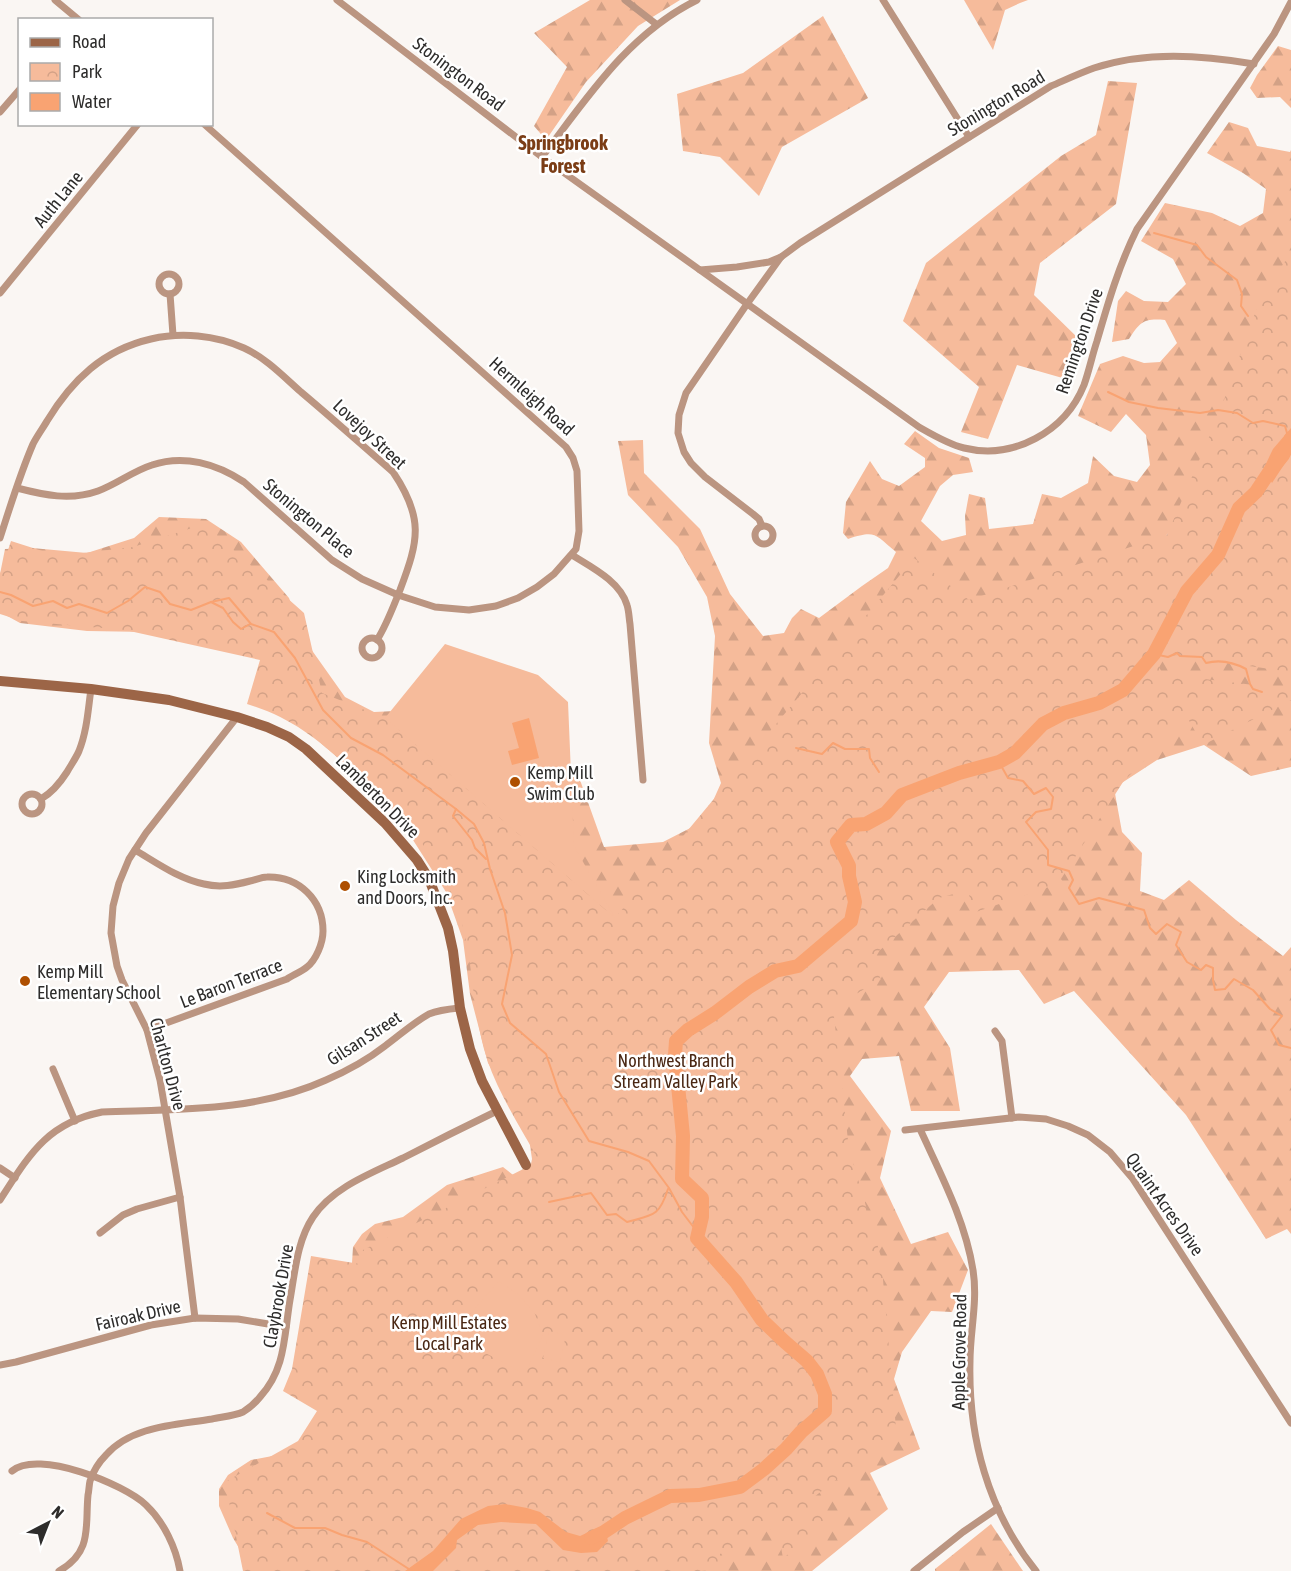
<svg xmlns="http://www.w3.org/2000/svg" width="1291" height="1571" font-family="'Asap Condensed',sans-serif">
	<defs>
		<pattern id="forest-firs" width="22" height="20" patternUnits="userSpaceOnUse" patternTransform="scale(1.5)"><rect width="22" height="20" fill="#f6bb9b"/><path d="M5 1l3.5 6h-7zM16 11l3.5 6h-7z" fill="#d3a186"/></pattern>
		<pattern id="park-crowns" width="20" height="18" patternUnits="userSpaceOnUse" patternTransform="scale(1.5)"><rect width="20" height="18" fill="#f6bb9b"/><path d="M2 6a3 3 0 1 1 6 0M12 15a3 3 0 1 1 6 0" fill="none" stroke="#d3a186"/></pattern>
	</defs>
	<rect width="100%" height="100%" fill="#faf6f3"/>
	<g fill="url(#forest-firs)">
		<path d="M590,0H680L638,26L586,82L546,140L534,126L567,67L534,33Z"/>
		<path d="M964,0H1028L1020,3L1005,10L993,50Z"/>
		<path d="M823,16L868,98L782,147L759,196L720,157L683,151L677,94L743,73Z"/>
		<path d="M1278,46L1291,50V108L1280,97L1257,98L1250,88L1257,75Z"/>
		<path d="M1108,81L1137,83L1116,204L1040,263L1034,295L1081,341L1073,381L1017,365L988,439L961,432L979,387L903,321L926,263L1061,156L1096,135Z"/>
		<path d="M1229,122L1248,128L1257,146L1290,152L1291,150V395L1281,408L245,1558L233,1538L219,1506V1489L228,1475L251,1460L288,1453L454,1322L352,1263L353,1247L362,1234L375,1224L403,1217L447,1185L503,1167L517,1178L526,1173L531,1164L532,1159L528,1132L488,1063L470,994L463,940L446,892L394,810L368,790L346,765L281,708L267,656L148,632L87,631L20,623L0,612V574L5,549L32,548L87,553L134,538L159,517L206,519L241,542L289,598L306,642L345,697L374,712L395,711L566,773L580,780L604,847L663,842L704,821L721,783L709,743L715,636L707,597L678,547L628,495L618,441L643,440L644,473L700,529L730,594L763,636L784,633L792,618L801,609L819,618L862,586L888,568L896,552C874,534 876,530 848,539L843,533L846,502L870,461L882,479L899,486L925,467V458L904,444L915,431L939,448L969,458L973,472L953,475L940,486L921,521L942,541L966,535L965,516L969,494L985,498L989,529L1033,524L1042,494L1061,498L1088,483L1093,456L1114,476L1137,482L1150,465L1146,435L1126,414L1111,432L1078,416L1100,364L1123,356L1144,363L1160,362L1177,343L1165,320C1144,318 1140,322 1129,339L1112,342L1118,301L1126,291L1144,301L1168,302L1186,284L1173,259L1141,241L1165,203L1212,213L1240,226L1263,213L1266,189L1243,173L1207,153Z"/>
		<path d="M1291,454V767L1251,776L1204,745L1157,760L1114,788L1122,832L1142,853L1140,891L1164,900L1189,880L1236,920L1283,956L1291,947V1234L1287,1229L1266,1239L1186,1115L1074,991L1044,1004L1019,970L949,972L924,1007L950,1048L960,1111H911L899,1056L862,1059L850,1076L891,1131L880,1178L911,1244L948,1232L968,1270L952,1312L931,1311L902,1352L894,1379L920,1449L870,1473L888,1509L812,1571H433L688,1112L1155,670L1156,654Z"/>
		<path d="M991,1524L1023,1571H935V1569Z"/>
	</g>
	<path fill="url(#park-crowns)" d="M1291,252V672L1150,652L1163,674L1262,686L1291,693V700L1203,745L1187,717L1123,782L1061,879L1063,882L973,913L968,890L939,898L870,959L881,979L833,1008L849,1149L884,1267L882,1268L897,1440L884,1442L809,1501L828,1526L783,1558L777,1526L720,1554V1568L701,1571H243L225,1482L298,1441L317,1411L283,1391L292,1369L311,1256L360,1264L363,1250L539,1161C521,1128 499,1095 487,1059C472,1013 474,963 460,916C441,856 407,823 363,781C326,746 297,719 247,704L260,660L125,630L22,621L0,614V574L11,541L58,556L133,547L204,524L304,613L322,693L385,718L615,918L914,558L969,600L1167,535L1219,414L1259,302Z"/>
	<g fill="#f6bb9b">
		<path d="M445,644L538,675L568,702L574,846L615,918L385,718Z"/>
		<path d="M499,1281L520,1296L535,1314L543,1335L525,1374L455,1337V1331Z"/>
		<path d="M549,1331L566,1335L560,1362L543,1358Z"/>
	</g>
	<g fill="#f9a372">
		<path d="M1291,428V454L1272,483L1264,468L1273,449Z"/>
		<path d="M529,718L539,758L512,765L508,751L519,748L512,723Z"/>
		<path d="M505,1504L527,1508L540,1512L566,1532L580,1536L604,1525L608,1541L597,1552L581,1553L563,1550L536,1524L501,1522L478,1525L457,1540L456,1548L433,1571H405L433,1551L461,1519L488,1506Z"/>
	</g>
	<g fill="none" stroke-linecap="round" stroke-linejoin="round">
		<g stroke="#f9a372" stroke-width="2">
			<path d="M1154,233L1197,245L1206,257L1237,280L1242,294L1241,306L1248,316"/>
			<path d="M1108,392L1129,402L1158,408L1200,413L1218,410L1237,413L1253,423L1263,421L1285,426L1287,433"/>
			<path d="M0,592L11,595L33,606L53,601L67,608L79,604L107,613L128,601L145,587L160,592L170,604L191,610L211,602L229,598L251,624L274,632L295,658L323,710L351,738L383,755L456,809L474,824L484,843L490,869L505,913L512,955L502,1004L510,1023L546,1054L559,1092L589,1141L628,1152L649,1161L669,1188L682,1212L698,1233"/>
			<path d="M211,602L223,608L233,622L241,629L250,624"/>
			<path d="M1154,654L1168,657L1177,653L1180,656L1202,657L1206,663C1221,659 1233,662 1246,669L1250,684L1253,689L1262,692"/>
			<path d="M796,748L822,754L833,743L845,749H869L870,758L879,772"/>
			<path d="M999,762L1008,778L1023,781L1034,794L1046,788L1053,797L1051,809L1036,812L1026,822L1048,850V865L1069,871L1073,880L1069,888L1079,904L1099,898L1144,910L1150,928L1156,934L1167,924L1181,932L1176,945L1187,962L1201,970L1206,965L1213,968V980L1215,990L1225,989L1234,979L1253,990L1270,1009L1282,1016L1271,1030L1279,1045L1291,1048"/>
			<path d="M456,809L453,816L472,840L475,848L486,859"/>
			<path d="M549,1202L591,1193L607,1215L616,1214L627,1222C653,1215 659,1217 668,1189"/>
			<path d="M267,1513L295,1528H325L342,1535L367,1542L412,1571"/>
		</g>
		<path stroke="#f9a372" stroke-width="14" d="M591,1538L604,1532L625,1518L670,1496L699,1495L740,1487L764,1469L786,1449L801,1432L825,1411V1394L817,1374L807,1361L785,1342L762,1320L736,1282L697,1238L702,1217V1198L682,1179L683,1136L675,1055L676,1041L688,1030L715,1013L749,987L775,971L798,966L851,921L855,902L849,876V866L837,842L851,825L866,824L886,813L902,795L959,773L999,762L1015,753L1043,724L1064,713L1099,703L1123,690L1154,654L1187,591L1218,555L1239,508L1256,492L1270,471L1283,455L1291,438"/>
		<g stroke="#bb9581" stroke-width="7">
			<path d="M55,0L79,20"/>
			<path d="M337,0L542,157L700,270L737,267L769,262L781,257"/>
			<path d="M625,0L656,24"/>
			<path d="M883,0L969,137"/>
			<path d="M0,112L20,89"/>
			<path d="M542,157C587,98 628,34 697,0"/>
			<path d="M700,270L919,427C933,435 948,444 964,448C1013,460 1065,432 1084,385C1089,371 1092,356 1097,341C1108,303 1119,265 1137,229L1274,34L1291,2"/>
			<circle cx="169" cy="284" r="10"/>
			<path d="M0,293L138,124"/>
			<path d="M170,294L173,335"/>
			<path d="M17,488C44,495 70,501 98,491C117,484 133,471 152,465C184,454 217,464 244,482L332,560L362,579L398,595L435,607L469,610L496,606L518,598L537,587L554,574L576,549L579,531L577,471L573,458L566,447L204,124"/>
			<path d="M762,526L759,519L753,514L705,477L691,463L684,452L678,433L679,415L686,393L747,304L781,257L800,243L1051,86C1065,80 1080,73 1094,68C1146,51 1201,55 1254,64"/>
			<circle cx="764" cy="535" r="9"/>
			<path d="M0,538C10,507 20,474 33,444C37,436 43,428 47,421C72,380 103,350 151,339C181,332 215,335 244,348C266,358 283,376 301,392C332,418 363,446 393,472C424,518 419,540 400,590C393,607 387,624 377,640"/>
			<path d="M572,555C591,567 620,581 627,605C629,611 629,618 630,624L643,780"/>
			<circle cx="372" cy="648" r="10"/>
			<circle cx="32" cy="804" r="10"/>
			<path d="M41,799C53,792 60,783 67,772C71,765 76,758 79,751C87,731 88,710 91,689"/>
			<path d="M135,850C157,863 179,879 204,884C220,888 235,885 250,881C255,880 262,877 267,877C299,876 323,900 323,931C323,943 316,960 307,967C301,972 293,975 287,979L147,1030"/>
			<path d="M995,1031L1002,1041L1012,1118"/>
			<path d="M53,1069L75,1121"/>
			<path d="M920,1129C941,1175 965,1220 973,1270C978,1301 970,1331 970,1361C968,1437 988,1511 1036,1571"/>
			<path d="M905,1130L1019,1117L1046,1119L1068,1126L1088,1135L1110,1152L1133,1179L1291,1423"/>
			<path d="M0,1168L15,1178"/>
			<path d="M0,1200C28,1157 46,1123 102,1112C177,1109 256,1112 326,1080C347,1071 367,1060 385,1046C400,1035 413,1023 429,1014C439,1010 450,1009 460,1008"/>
			<path d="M100,1233L123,1215L137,1209L180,1197"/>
			<path d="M195,1318L180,1197L160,1080L147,1030L122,980L117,966L111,933L113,906L119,883L129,859L146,833L237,717"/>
			<path d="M0,1365L16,1362L151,1325L195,1318L238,1319L286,1327"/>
			<path d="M12,1471C38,1449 124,1484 146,1505C164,1522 176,1548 180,1571"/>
			<path d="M59,1571C93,1552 85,1526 88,1495C89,1491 89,1485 90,1481C93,1472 99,1462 106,1455C131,1426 176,1425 212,1419C221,1417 234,1416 243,1412C248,1409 256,1402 260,1397C286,1369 284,1335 290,1300C295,1272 297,1241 313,1217C333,1187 372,1173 403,1158C434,1142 466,1126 497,1111"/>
			<path d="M914,1571L963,1532L998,1508"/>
		</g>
		<path stroke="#9c6547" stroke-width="10" d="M0,681L91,689L169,700L237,717L267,727L289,737L306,749L385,823L417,860L429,879L448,928L453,951L460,1008L470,1049L482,1081L526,1165"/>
	</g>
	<g fill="#ae4f00" stroke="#fff" stroke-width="2">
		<circle cx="515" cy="782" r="6"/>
		<circle cx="345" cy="886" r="6"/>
		<circle cx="25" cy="981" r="6"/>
	</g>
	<g text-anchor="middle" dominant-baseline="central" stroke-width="5" stroke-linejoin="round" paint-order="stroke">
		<g font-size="18" fill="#2e2d2c" stroke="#fff">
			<text transform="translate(459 74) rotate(37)">Stonington Road</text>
			<text transform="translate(996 103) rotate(-31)">Stonington Road</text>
			<text transform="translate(58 199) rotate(-51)">Auth Lane</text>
			<text transform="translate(1079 341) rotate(-71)">Remington Drive</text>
			<text transform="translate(532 396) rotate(42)">Hermleigh Road</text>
			<text transform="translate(370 434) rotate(43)">Lovejoy Street</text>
			<text transform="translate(309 518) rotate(40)">Stonington Place</text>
			<text transform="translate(378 796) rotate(45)">Lamberton Drive</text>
			<text transform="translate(231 983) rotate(-21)">Le Baron Terrace</text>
			<text transform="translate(364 1038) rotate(-33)">Gilsan Street</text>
			<text transform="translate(168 1064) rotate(75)">Charlton Drive</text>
			<text transform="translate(1165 1204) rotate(55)">Quaint Acres Drive</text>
			<text transform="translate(278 1296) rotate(-80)">Claybrook Drive</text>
			<text transform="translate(138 1315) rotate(-13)">Fairoak Drive</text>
			<text transform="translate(959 1352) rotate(-89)">Apple Grove Road</text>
		</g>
		<g font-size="18" fill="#2e2d2c" stroke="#fff" text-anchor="start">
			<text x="527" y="772">Kemp Mill<tspan x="527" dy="21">Swim Club</tspan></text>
			<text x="357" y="876">King Locksmith<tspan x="357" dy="21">and Doors, Inc.</tspan></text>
			<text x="37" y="971">Kemp Mill<tspan x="37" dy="21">Elementary School</tspan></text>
		</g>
		<g font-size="18" fill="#4a2713" stroke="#fff">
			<text x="676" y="1060">Northwest Branch<tspan x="676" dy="21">Stream Valley Park</tspan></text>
			<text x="449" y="1322">Kemp Mill Estates<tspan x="449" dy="21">Local Park</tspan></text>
		</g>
		<g font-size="20" font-weight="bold" fill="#7b3d16" stroke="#fff">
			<text x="563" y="142">Springbrook<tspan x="563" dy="23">Forest</tspan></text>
		</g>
	</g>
	<rect x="18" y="18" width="195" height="108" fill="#ffffff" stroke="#ababab" stroke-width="1.5"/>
	<rect x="30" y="38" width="30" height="9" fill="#9c6547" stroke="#ababab" stroke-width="1.5"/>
	<text x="72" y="48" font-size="18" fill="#2e2d2c">Road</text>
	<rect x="30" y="63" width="30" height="18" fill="url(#park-crowns)" stroke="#ababab" stroke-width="1.5"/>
	<text x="72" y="78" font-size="18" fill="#2e2d2c">Park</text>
	<rect x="30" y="93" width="30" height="18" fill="#f9a372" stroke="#ababab" stroke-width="1.5"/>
	<text x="72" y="108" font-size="18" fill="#2e2d2c">Water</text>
	<g transform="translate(48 1523) rotate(42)" stroke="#ffffff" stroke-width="4.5" paint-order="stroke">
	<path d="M0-4.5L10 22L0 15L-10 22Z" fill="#2e2d2c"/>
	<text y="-9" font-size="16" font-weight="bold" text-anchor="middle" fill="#2e2d2c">N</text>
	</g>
</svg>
